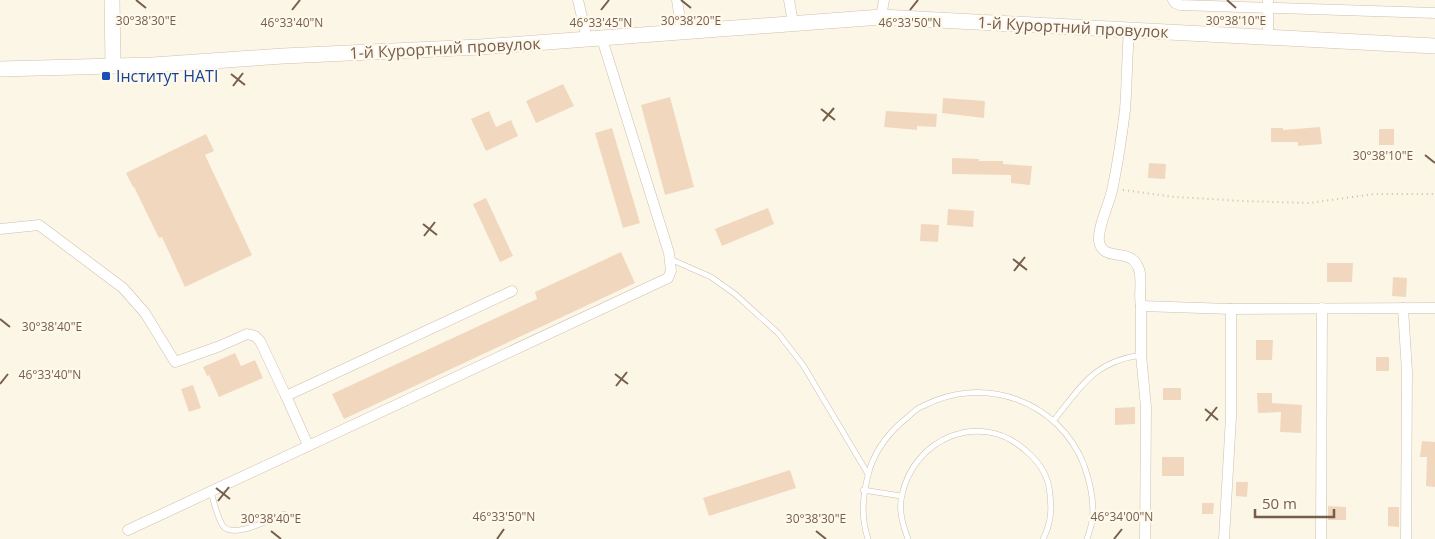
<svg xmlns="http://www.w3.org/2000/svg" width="1435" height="539" font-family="'Open Sans',sans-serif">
	<rect width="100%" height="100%" fill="#fcf6e7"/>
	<g fill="#f2d7bf">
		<path d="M563,84L574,106L536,123L526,101Z"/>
		<path d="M670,97L694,187L665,195L641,105Z"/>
		<path d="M943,98L985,101L984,118L942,113Z"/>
		<path d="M489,111L496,127L511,120L518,136L486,151L471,119Z"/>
		<path d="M886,111L937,114L936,127L917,126V130L884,127Z"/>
		<path d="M1320,127L1322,144L1298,146V142H1271V128H1283V130Z"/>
		<path d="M612,128L640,223L623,228L595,133Z"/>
		<rect x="1379" y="129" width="15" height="16"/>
		<path d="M206,134L214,151L205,155L252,255L185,287L162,237L159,238L134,187H133L126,173Z"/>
		<path d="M952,158L979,159V161H1003V164L1032,166L1030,185L1011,183V175L952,174Z"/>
		<path d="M1149,163L1166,164L1165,179L1148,178Z"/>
		<path d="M486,198L513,256L500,262L473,204Z"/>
		<path d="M768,208L774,224L722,246L715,229Z"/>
		<path d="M948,209L974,211L973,227L947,225Z"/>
		<path d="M921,224L939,225L938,242L920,241Z"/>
		<path d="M621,252L635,283L344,419L332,394L537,299L535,292Z"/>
		<path d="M1327,263H1353L1352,282H1327Z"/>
		<path d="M1393,277L1407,278L1406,297L1392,296Z"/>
		<path d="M1256,340H1273L1272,360H1256Z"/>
		<path d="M235,353L241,366L255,360L263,378L219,397L209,375L207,376L203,367Z"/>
		<rect x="1376" y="357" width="13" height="14"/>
		<path d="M193,385L201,408L189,412L181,389Z"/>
		<rect x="1163" y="388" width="18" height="12"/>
		<path d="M1257,393H1272V403L1302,405L1301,433L1280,432L1281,412L1258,413Z"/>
		<path d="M1135,407V424L1115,425V408Z"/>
		<path d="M1422,441L1435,442V487L1426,486L1427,457H1420Z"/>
		<rect x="1162" y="457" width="22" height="19"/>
		<path d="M790,470L796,488L709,516L703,498Z"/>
		<path d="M1236,482H1248L1247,497L1236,496Z"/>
		<path d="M1202,503H1214L1213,514H1202Z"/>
		<path d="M1328,506L1346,507V520H1328Z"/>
		<path d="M1388,507H1399V527L1388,526Z"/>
	</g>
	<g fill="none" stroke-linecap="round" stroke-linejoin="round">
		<g stroke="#cebead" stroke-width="6">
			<g id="lane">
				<path d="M670,259L711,277L735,294L778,333L803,365L868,474"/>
				<path d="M1054,420C1082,386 1093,362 1141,355"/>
				<path d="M863,490L901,496"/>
				<path d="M211,492C214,502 217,517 223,526C233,539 269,520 284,514"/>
				<path d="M868,539C860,515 863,492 870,468C877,448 891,430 908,417C912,413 917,408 923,406C984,374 1059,401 1084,465C1090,482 1095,502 1092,521C1091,527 1089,533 1087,539"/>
				<path d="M908,539C903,525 898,510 902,495C914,438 980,410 1025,450C1036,459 1046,472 1049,487C1052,506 1052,522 1043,539"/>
			</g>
		</g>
		<g stroke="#cebead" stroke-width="11">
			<g id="street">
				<path d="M578,0L587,39"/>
				<path d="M677,0L682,32"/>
				<path d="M789,0L793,23"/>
				<path d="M1173,0L1175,3L1180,5L1435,13"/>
				<path d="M1268,0V37"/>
				<path d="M881,17L884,0"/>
				<path d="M1129,30C1127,57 1127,84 1125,110C1122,135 1118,161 1113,186C1111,200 1097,228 1099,241C1102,262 1129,248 1137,265C1144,276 1138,293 1141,306"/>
				<path d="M0,229L39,225L123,288L145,313L175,362L220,346L247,334L255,336L260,341L286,396"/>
				<path d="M1403,308L1407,372L1406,539"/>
				<path d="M308,445L286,396L512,291"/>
				<path d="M128,530L668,278L671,271L669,253L602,39"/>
				<path d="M1145,539L1146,407L1141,355V306L1231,309L1435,308"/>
				<path d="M1224,539L1231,417V309"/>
				<path d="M1321,539L1322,308"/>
			</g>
		</g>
		<g stroke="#d1bfaa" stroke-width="16">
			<g id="secondary">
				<path d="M112,0L113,65"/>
				<path d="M0,69L153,65L283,56L480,47L881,17L1435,46"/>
			</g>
		</g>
		<path stroke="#d7baa1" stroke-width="2" stroke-dasharray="1 4" stroke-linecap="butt" d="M1123,190L1175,197L1243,201L1309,203L1374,194H1435"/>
		<use href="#lane" stroke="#fff" stroke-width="5"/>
		<use href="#street" stroke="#fff" stroke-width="10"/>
		<use href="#secondary" stroke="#fff" stroke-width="15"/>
	</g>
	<path fill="none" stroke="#765e4b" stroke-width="2" d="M136,0L146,8M681,0L691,8M1227,0L1236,8M292,10L300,0M601,10L609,0M910,10L918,0M231,74L245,85M233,86L243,73M821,109L835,120M823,121L834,108M1425,155L1435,163M423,224L437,235M424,236L435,222M1013,259L1027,270M1014,271L1025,257M0,319L10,327M615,374L628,384M0,384L8,374M616,386L627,372M1205,409L1218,420M1206,421L1217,407M216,488L230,499M218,501L229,487M271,531L281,539M816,531L826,539M497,539L504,529M1114,539L1122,529"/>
	<rect fill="#1a4fb4" stroke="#fff9ed" stroke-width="2" x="101" y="71" width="10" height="10" rx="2.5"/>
	<g text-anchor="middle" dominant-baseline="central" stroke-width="4.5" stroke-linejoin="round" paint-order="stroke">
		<g font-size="16" fill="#765e4b" stroke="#fff9ed">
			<text transform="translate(1073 27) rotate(3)">1-й Курортний провулок</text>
			<text transform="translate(445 48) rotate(-3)">1-й Курортний провулок</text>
		</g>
		<g font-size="16" fill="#164399" stroke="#fff9ed" text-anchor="start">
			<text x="116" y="76">Інститут НАТІ</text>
		</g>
	</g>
	<g font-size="12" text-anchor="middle" fill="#765e4b" stroke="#fff9ed" stroke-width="4.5" stroke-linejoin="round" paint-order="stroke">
		<text x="146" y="25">30°38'30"E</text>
		<text x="691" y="25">30°38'20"E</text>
		<text x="1236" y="25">30°38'10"E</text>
		<text x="292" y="27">46°33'40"N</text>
		<text x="601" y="27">46°33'45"N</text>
		<text x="910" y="27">46°33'50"N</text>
		<text x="1383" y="160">30°38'10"E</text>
		<text x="52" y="331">30°38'40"E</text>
		<text x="50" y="379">46°33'40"N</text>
		<text x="504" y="521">46°33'50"N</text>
		<text x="1122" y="521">46°34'00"N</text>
		<text x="271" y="523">30°38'40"E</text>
		<text x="816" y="523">30°38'30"E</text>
	</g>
	<path d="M1255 509v8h79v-8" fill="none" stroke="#765e4b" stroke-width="2.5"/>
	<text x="1262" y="509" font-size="15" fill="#765e4b" stroke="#fff9ed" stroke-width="4" paint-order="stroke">50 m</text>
</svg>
